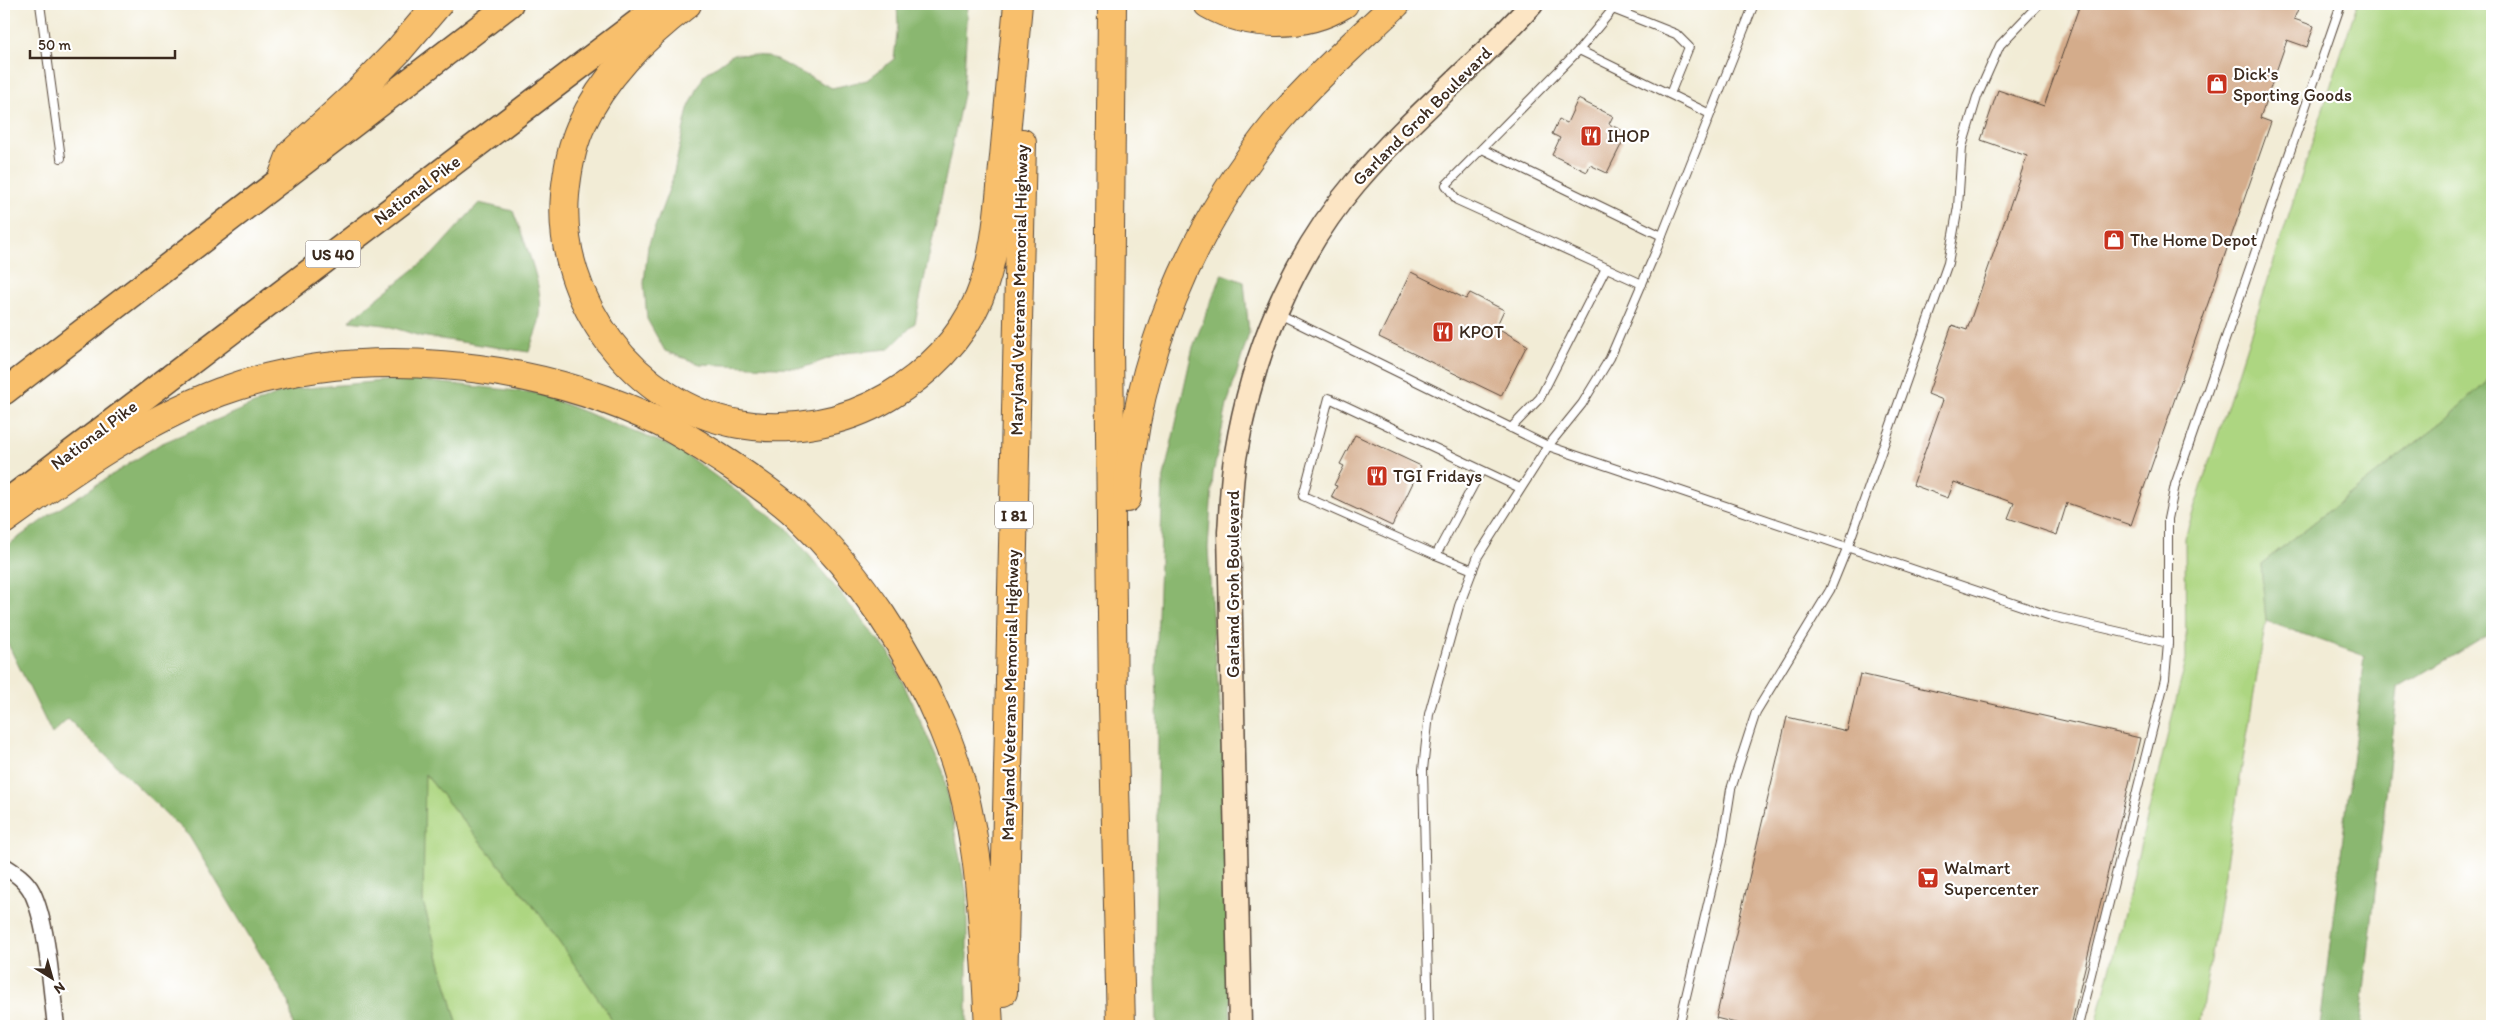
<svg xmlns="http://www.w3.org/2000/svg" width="2496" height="1030" font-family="Itim,sans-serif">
	<rect width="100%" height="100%" fill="#fff"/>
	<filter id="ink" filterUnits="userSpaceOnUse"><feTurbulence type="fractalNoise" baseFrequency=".02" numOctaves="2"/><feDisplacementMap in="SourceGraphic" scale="10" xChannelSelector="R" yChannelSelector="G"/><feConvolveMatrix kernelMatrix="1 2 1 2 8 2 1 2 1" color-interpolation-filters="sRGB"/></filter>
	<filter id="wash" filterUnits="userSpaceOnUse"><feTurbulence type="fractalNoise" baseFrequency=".0096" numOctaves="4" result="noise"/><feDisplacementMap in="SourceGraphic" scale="20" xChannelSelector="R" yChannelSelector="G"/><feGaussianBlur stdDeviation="1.12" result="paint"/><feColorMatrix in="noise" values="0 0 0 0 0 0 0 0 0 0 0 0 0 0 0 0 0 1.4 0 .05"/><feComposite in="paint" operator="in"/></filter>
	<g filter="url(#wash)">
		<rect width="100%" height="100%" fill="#f2ecd6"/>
		<g fill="#add681" stroke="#748050">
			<path d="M2357,4H2492V376L2446,419L2261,564L2266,621L2199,1026H2096L2186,660L2185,537Z"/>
			<path d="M424,773L541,916L608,1013L614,1026H458L423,902Z"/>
		</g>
		<g fill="#8ab76f" stroke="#627046">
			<path d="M897,4H968L963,94L915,323L889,349L844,353L802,368L700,364L665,351L647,319L644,283L648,246L672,181L688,109L704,75L733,54L768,56L832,88L867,80L894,59L898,25Z"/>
			<path d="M479,203L513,211C523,238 544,286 540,315C539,327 532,340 529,352L420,336L385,325L349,321L432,255Z"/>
			<path d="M1222,274L1244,282L1249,333L1227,405L1213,474L1208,548L1213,629L1223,739L1231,1026H1157L1155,941L1158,738L1156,669L1163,481L1193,347Z"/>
			<path d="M2492,376V633L2398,688L2360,1026H2320L2365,656L2266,621L2261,564L2446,419Z"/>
			<path d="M404,379L537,393L678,449L786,527L890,654L943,771L967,895V1026H614L608,1013L541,916L425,774L423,902L458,1026H293L289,1002L189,836L68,719L52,734L4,636V548L51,514L160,444L287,390Z"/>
		</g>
		<g id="blocks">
			<g fill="#d4ac8b">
				<path d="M2080,4H2300L2294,19L2314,26L2307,47L2287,40L2260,118L2271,122L2131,525L2067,503L2057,535L2008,518L2014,503L1954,482L1948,498L1913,485L1943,400L1928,394L1952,325L1967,330L2027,156L1981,140L1998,90L2044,106Z"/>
				<path d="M1578,99L1613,116L1609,124L1627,133L1607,173L1590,165L1587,172L1552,155L1560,138L1552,134L1559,119L1567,123Z"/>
				<path d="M1411,272L1466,299L1470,293L1504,310L1496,327L1527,345L1501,396L1379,337Z"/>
				<path d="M1355,435L1421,466L1392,526L1331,497L1337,486L1334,485L1344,466L1340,464Z"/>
				<path d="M1860,674L2140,738L2071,1026H1747L1716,1018L1787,717L1847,731Z"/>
			</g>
		</g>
	</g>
	<g filter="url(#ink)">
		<use href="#blocks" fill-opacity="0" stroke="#56473a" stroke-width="1"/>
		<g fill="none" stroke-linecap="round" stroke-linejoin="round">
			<g stroke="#56473a" stroke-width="10">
				<g id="lane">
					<path d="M40,4L61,158"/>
					<path d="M1579,50L1613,9L1676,34L1689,47L1670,94"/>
					<path d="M1482,149L1662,236"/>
					<path d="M1642,284L1457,200L1446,185L1579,50L1710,114"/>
					<path d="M1279,314L1548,446L2051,616L2168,643"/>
					<path d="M1511,428L1540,398L1606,268"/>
					<path d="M1481,471L1436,555L1303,496L1329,398L1520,488"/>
					<path d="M1436,555L1473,570"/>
					<path d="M1429,1026L1423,770L1429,714L1459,606L1478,556L1548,446L1582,404L1610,358L1656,251L1754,4"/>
					<path d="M1679,1026L1723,840L1731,789L1756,712L1830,590L1848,546L1948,263L1958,207L1962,147L1977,97L2000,45L2039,4"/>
					<path d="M2078,1026L2165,679L2168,643V519L2175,485L2341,4"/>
				</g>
			</g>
			<g stroke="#56473a" stroke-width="19">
				<path id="street" d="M4,866C15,873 26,880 32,892C48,925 51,989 56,1026"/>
			</g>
			<g stroke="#56473a" stroke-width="25">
				<path id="secondary" d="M1240,1026L1229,532C1231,506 1231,479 1236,453C1252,355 1291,258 1356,182C1410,118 1476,66 1532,4"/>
			</g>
			<g stroke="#56473a" stroke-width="28">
				<g id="primary">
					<path d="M4,392L510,4"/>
					<path d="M4,504L662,4"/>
				</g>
			</g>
			<g stroke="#56473a" stroke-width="30">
				<g id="highway">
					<path d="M687,4C643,38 603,77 580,128C571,149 567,173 565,195C556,299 635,406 739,424C790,433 844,423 888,397C927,374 961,340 979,298C997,254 999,204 1004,157C1009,106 1013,55 1018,4"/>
					<path d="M1112,4L1109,345L1113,704L1121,1026"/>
					<path d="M1208,4C1248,27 1304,29 1344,4"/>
					<path d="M282,178L291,154L353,97L398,51L438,4"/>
					<path d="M1127,498C1135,361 1191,227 1278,121C1314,79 1356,42 1396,4"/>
					<path d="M4,520C72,471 141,422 220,392C358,342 531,360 661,423C685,435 707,450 729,464C753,480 778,497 798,516C860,575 910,650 943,729C982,822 983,927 989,1026"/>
					<path d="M1003,992L1022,143"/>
				</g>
			</g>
			<use href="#lane" stroke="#fff" stroke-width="8"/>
			<use href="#street" stroke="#fff" stroke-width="16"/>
			<use href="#secondary" stroke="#fce5c4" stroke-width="22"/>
			<use href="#primary" stroke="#f8bf6c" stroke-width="25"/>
			<use href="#highway" stroke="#f8bf6c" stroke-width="28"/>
		</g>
	</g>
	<defs>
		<g id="shop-square" transform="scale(1.125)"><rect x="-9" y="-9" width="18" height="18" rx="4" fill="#c8321e" stroke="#fff"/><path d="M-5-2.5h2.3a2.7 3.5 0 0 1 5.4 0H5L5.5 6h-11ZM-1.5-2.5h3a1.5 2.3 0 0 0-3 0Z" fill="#fff"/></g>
		<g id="restaurant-square" transform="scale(1.125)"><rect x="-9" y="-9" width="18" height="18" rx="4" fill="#c8321e" stroke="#fff"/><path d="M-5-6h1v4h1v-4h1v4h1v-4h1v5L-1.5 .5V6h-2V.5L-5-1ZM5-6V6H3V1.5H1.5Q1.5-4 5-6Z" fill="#fff"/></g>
		<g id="supermarket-square" transform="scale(1.125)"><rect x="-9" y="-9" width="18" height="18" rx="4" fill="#c8321e" stroke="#fff"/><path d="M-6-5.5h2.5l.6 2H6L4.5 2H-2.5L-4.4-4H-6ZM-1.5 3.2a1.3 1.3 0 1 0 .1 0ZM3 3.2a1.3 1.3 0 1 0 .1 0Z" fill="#fff"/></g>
	</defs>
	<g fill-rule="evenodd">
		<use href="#shop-square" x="2217" y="84"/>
		<use href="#restaurant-square" x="1591" y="136"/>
		<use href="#shop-square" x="2114" y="240"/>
		<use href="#restaurant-square" x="1443" y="332"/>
		<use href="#restaurant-square" x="1377" y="476"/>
		<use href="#supermarket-square" x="1928" y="878"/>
	</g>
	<g text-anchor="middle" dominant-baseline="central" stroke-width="4.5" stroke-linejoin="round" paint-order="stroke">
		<g fill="#fff" stroke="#766a62" stroke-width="1">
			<rect x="305.5" y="240.5" width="55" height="27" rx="4"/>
			<rect x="995" y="501.5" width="38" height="27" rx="4"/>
		</g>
		<g font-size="16" font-weight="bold" fill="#3b2a1e">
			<text x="333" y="254">US 40</text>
			<text x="1014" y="515">I 81</text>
		</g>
		<g font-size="18" fill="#3b2a1e" stroke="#fff" text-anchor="start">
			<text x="2233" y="74">Dick's<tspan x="2233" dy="21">Sporting Goods</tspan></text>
			<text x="1607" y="136">IHOP</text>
			<text x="2130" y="240">The Home Depot</text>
			<text x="1459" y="332">KPOT</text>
			<text x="1393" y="476">TGI Fridays</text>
			<text x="1944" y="868">Walmart<tspan x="1944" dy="21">Supercenter</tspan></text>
		</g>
		<g font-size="18" fill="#3b2a1e" stroke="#fff">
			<text transform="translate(1422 116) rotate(-45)">Garland Groh Boulevard</text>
			<text transform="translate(417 190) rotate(-37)">National Pike</text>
			<text transform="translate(1019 290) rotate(-89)">Maryland Veterans Memorial Highway</text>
			<text transform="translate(94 435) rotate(-37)">National Pike</text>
			<text transform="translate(1233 584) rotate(-90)">Garland Groh Boulevard</text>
			<text transform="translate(1010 695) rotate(-89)">Maryland Veterans Memorial Highway</text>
		</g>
	</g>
	<rect width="2496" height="1030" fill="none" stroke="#fff" stroke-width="20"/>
	<g transform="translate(52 978) rotate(143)" stroke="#ffffff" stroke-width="4" paint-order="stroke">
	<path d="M0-4L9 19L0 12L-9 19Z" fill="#3b2a1e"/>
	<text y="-8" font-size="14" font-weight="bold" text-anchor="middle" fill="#3b2a1e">N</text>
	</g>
	<path d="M30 50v8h145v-8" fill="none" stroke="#3b2a1e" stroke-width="2.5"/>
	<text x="38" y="50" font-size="15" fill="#3b2a1e" stroke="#ffffff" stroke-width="4" paint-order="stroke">50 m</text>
</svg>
